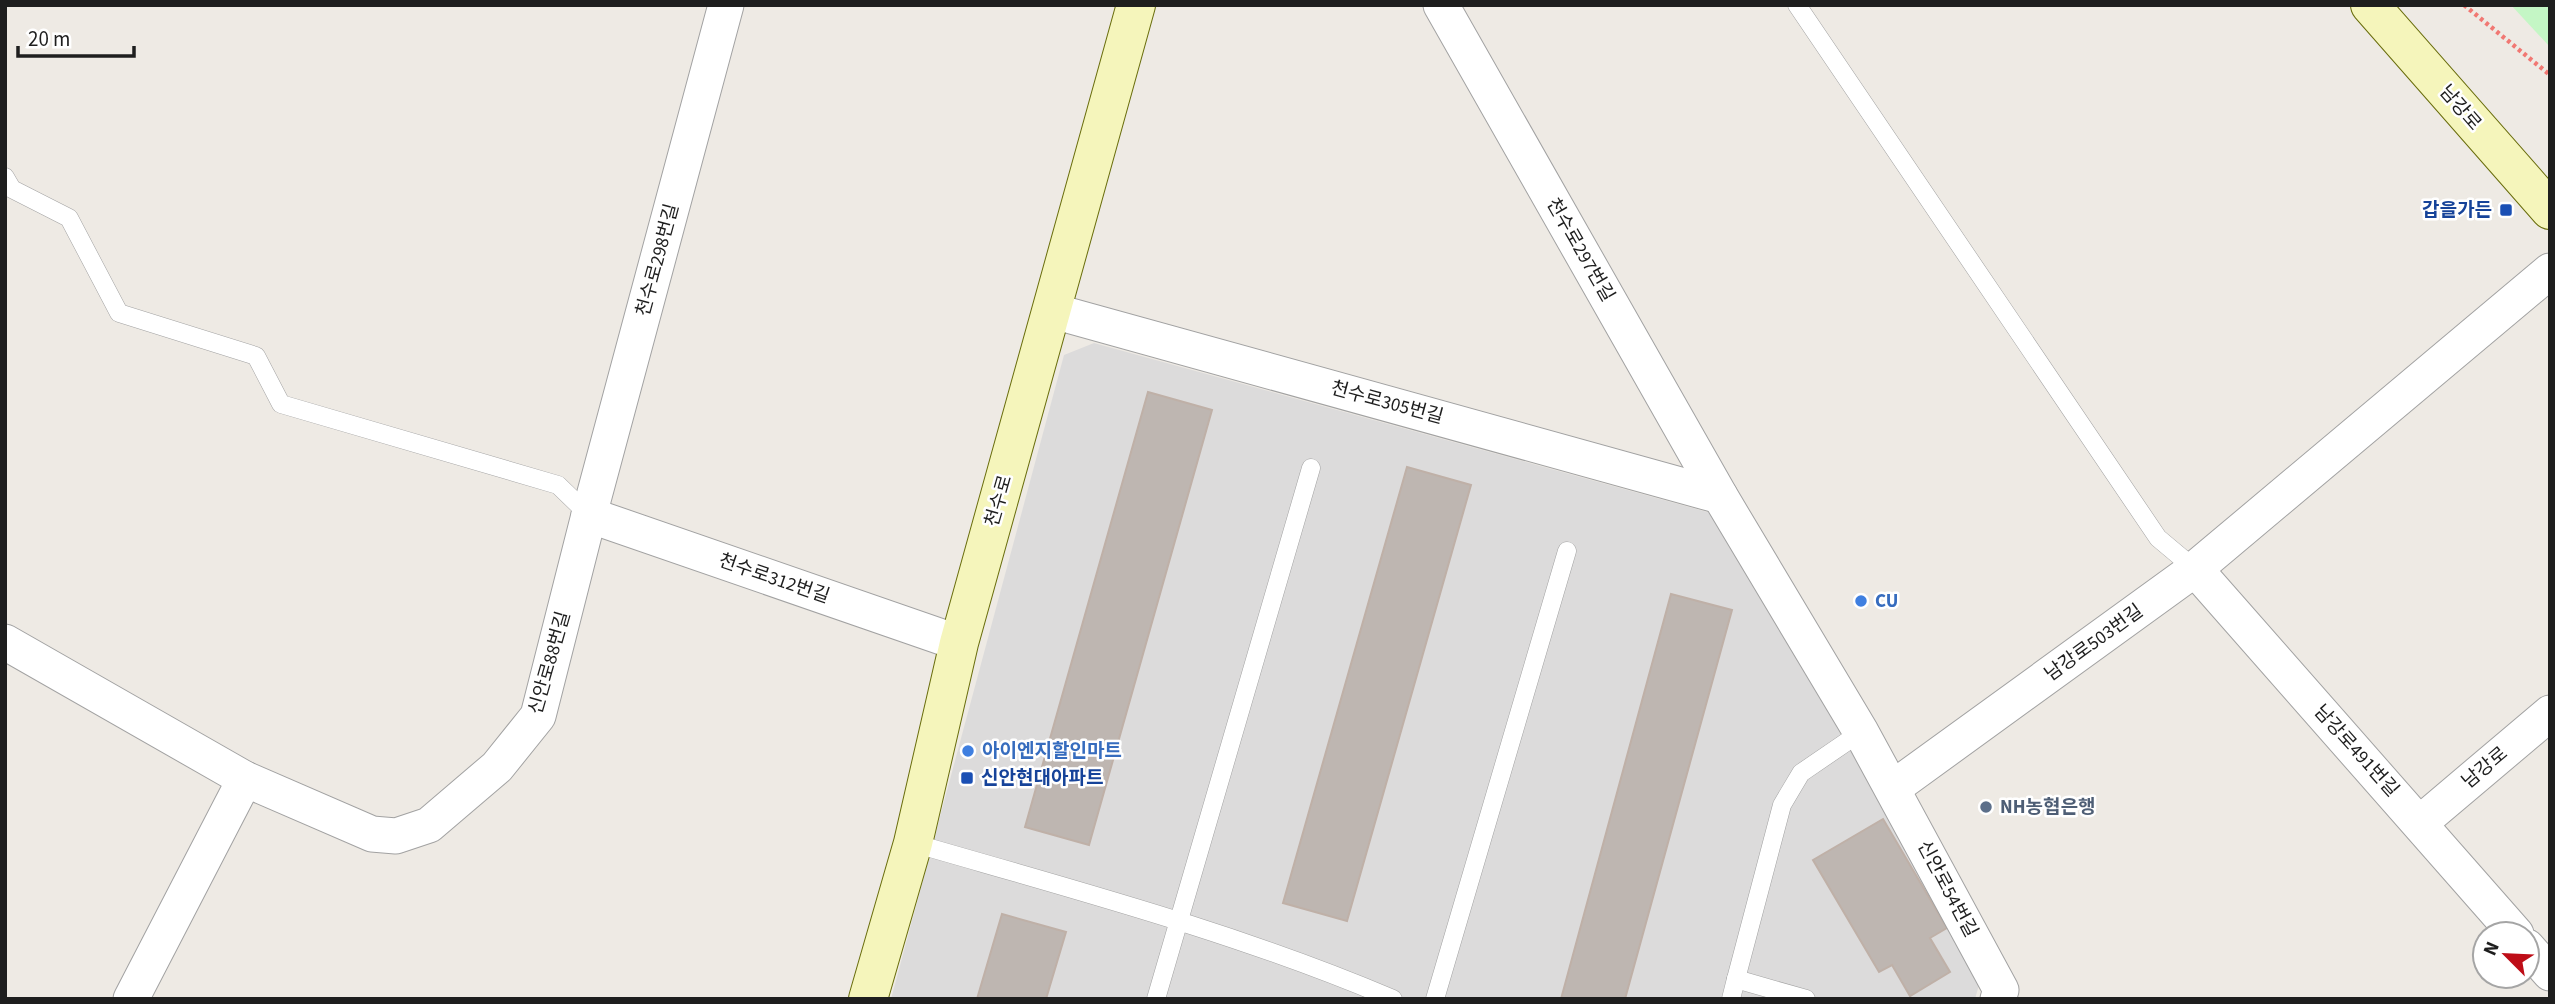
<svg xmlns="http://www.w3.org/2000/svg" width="2555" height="1004" font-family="'Source Sans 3','Noto Sans KR',sans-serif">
	<rect width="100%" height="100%" fill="#eeeae4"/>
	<path fill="#dcdbdb" d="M1094,343L1718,515L1981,978L1975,999H891L1064,355Z"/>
	<path fill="#c4f6c5" d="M2511,5H2550V47Z"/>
	<g fill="#beb6b1" stroke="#bfb0a7" stroke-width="2">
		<path d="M1148,392L1212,410L1089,845L1025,827Z"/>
		<path d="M1407,467L1471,485L1347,921L1283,903Z"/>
		<path d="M1671,594L1732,610L1625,999H1561Z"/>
		<path d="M1883,819L1947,928L1930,938L1950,972L1910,996L1892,965L1879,972L1813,860Z"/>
		<path d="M1002,914L1066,932L1046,999H977Z"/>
	</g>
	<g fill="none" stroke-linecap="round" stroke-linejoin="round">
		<g stroke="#a2a2a2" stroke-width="19">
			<g id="lane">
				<path d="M1797,5L2158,538L2195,569"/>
				<path d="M5,177L12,189L69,218L119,313L256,356L281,404L558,485L589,515"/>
				<path d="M913,843C1075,890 1238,933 1393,999"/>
				<path d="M1156,999L1311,468"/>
				<path d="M1435,999L1567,551"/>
				<path d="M1731,999L1736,979"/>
				<path d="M1806,999L1736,979L1782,805L1801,773L1861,732"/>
			</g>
		</g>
		<g stroke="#a2a2a2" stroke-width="37">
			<g id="street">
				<path d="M1441,5L1720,496L1861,732L2001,990L1998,999"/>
				<path d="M1053,311L1720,496"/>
				<path d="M589,515L959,643"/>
				<path d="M2195,569L2516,934"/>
				<path d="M5,642L245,779L372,834L396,836L429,825L497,767L538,716L589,515L726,5"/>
				<path d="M1893,788L2195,569L2550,271"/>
				<path d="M2420,823L2550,713"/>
				<path d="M2527,947L2550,973"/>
				<path d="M131,999L245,779"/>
			</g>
		</g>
		<g stroke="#696d0c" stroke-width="40">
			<g id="secondary">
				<path d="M2370,5L2550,210"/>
				<path d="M868,999L913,843L959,643L1136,5"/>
			</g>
		</g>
		<path stroke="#f17873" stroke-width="4.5" stroke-dasharray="3.5 3.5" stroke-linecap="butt" d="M2464,5L2550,75"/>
		<use href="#lane" stroke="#fff" stroke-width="18"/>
		<use href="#street" stroke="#fff" stroke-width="35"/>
		<use href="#secondary" stroke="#f5f5bb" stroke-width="38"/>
	</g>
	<g fill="#1a4fb4" stroke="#fff" stroke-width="2.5">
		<rect x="2499" y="203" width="14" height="14" rx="3.5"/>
		<rect x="960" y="771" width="14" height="14" rx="3.5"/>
	</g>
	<g fill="#3f7fe0" stroke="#fff" stroke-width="2.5">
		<circle cx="1861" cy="601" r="7"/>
		<circle cx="968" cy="751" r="7"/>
	</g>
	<circle fill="#5c6f8a" stroke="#fff" stroke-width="2.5" cx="1986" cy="807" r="7"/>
	<g text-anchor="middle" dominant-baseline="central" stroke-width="5" stroke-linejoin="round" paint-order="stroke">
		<g font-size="19" fill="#1e1e1e" stroke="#fff">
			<text transform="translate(2460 108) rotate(49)">남강로</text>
			<text transform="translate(1580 250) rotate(60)">천수로297번길</text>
			<text transform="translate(658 260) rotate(-75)">천수로298번길</text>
			<text transform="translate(1387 403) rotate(15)">천수로305번길</text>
			<text transform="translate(999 501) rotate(-74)">천수로</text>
			<text transform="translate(774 579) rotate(19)">천수로312번길</text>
			<text transform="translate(2094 643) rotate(-36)">남강로503번길</text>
			<text transform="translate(550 663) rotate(-74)">신안로88번길</text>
			<text transform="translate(2356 751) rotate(48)">남강로491번길</text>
			<text transform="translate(2485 768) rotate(-40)">남강로</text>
			<text transform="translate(1947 889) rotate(62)">신안로54번길</text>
		</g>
		<g font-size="19" font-weight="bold" fill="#164399" stroke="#fff" text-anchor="end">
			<text x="2492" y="210">갑을가든</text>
			<text x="981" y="778" text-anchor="start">신안현대아파트</text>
		</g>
		<g font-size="19" font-weight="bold" fill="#366cbe" stroke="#fff" text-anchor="start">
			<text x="1875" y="601">CU</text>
			<text x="982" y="751">아이엔지할인마트</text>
		</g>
		<g font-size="19" font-weight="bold" fill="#4e5e75" stroke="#fff" text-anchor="start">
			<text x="2000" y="807">NH농협은행</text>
		</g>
	</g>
	<rect width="2555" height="1004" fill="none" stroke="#1e1e1e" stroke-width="14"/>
	<g transform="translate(2506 955) rotate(294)"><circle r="33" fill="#ffffff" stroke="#a5a5a5" stroke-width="2"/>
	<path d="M0-5L12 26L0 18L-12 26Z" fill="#be0d17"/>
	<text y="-10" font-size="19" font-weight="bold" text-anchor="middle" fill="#1e1e1e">N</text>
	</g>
	<path d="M18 46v10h116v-10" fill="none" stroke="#1e1e1e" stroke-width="3.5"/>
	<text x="28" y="46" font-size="21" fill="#1e1e1e" stroke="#ffffff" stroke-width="5" paint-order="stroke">20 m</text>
</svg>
